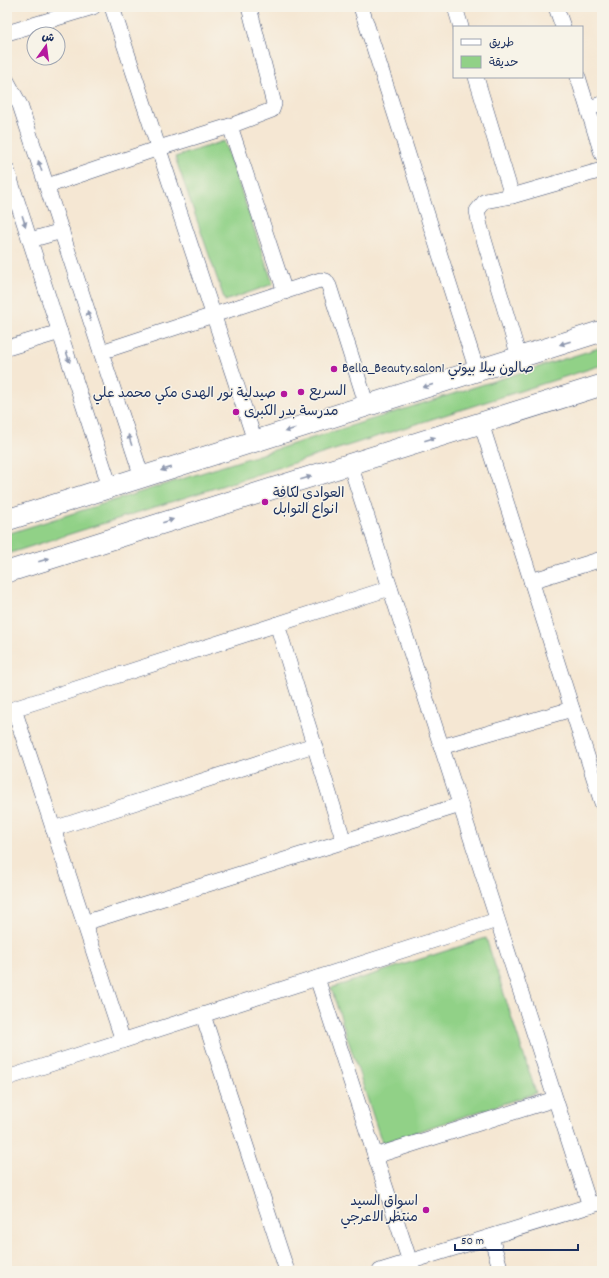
<svg xmlns="http://www.w3.org/2000/svg" width="609" height="1278" font-family="Dekko,'Playpen Sans Arabic',sans-serif">
	<rect width="100%" height="100%" fill="#f7f3e8"/>
	<filter id="ink" filterUnits="userSpaceOnUse"><feTurbulence type="fractalNoise" baseFrequency=".025" numOctaves="2"/><feDisplacementMap in="SourceGraphic" scale="8" xChannelSelector="R" yChannelSelector="G"/><feConvolveMatrix kernelMatrix="1 2 1 2 8 2 1 2 1" color-interpolation-filters="sRGB"/></filter>
	<filter id="wash" filterUnits="userSpaceOnUse"><feTurbulence type="fractalNoise" baseFrequency=".012" numOctaves="4" result="noise"/><feDisplacementMap in="SourceGraphic" scale="16" xChannelSelector="R" yChannelSelector="G"/><feGaussianBlur stdDeviation="0.9" result="paint"/><feColorMatrix in="noise" values="0 0 0 0 0 0 0 0 0 0 0 0 0 0 0 0 0 1.4 0 .05"/><feComposite in="paint" operator="in"/></filter>
	<g filter="url(#wash)">
		<rect width="100%" height="100%" fill="#f5e7d3"/>
		<g fill="#91d187" stroke="#568072">
			<path d="M224,141L273,284L225,301L175,157Z"/>
			<path d="M602,347V365L7,554V534Z"/>
			<path d="M486,938L536,1093L382,1143L331,988Z"/>
		</g>
	</g>
	<g filter="url(#ink)">
		<g fill="none" stroke-linecap="round" stroke-linejoin="round">
			<g stroke="#3c4b70" stroke-width="16">
				<g id="minor">
					<path d="M112,7L255,441"/>
					<path d="M361,7L477,371"/>
					<path d="M455,7L461,27"/>
					<path d="M556,7L563,27"/>
					<path d="M7,33L93,7"/>
					<path d="M476,77L512,196L485,201L477,211L480,226L519,357"/>
					<path d="M578,77L602,154"/>
					<path d="M7,81L20,105L142,477"/>
					<path d="M588,108L602,104"/>
					<path d="M230,126L285,292"/>
					<path d="M7,170L110,487"/>
					<path d="M47,186L159,148L230,126L272,110L274,104L249,7"/>
					<path d="M512,196L602,170"/>
					<path d="M30,240L62,231"/>
					<path d="M7,348L60,332"/>
					<path d="M101,352L320,280L326,281L329,286L367,406"/>
					<path d="M481,423L602,803"/>
					<path d="M350,464L590,1206"/>
					<path d="M531,581L602,559"/>
					<path d="M277,624L344,842"/>
					<path d="M14,709L123,1041"/>
					<path d="M7,711L390,588"/>
					<path d="M441,747L572,709"/>
					<path d="M53,829L314,745"/>
					<path d="M84,923L460,805"/>
					<path d="M317,978L410,1262"/>
					<path d="M203,1015L287,1271"/>
					<path d="M7,1078L497,920"/>
					<path d="M375,1156L555,1099"/>
					<path d="M491,1237L501,1271"/>
					<path d="M380,1271L602,1202"/>
				</g>
			</g>
			<g stroke="#3c4b70" stroke-width="22">
				<g id="secondary">
					<path d="M7,520L602,331"/>
					<path d="M7,572L602,385"/>
				</g>
			</g>
			<use href="#minor" stroke="#fff" stroke-width="15"/>
			<use href="#secondary" stroke="#fff" stroke-width="21"/>
		</g>
		<defs><path id="oneway-solid" d="M-6-.8H1V-3.2L6.5 0L1 3.2V.8H-6Z"/></defs>
		<g fill="#8d97ae">
			<use href="#oneway-solid" transform="translate(40 166) rotate(-108)"/>
			<use href="#oneway-solid" transform="translate(24 221) rotate(72)"/>
			<use href="#oneway-solid" transform="translate(89 316) rotate(-108)"/>
			<use href="#oneway-solid" transform="translate(565 343) rotate(162)"/>
			<use href="#oneway-solid" transform="translate(68 357) rotate(72)"/>
			<use href="#oneway-solid" transform="translate(428 386) rotate(162)"/>
			<use href="#oneway-solid" transform="translate(290 430) rotate(163)"/>
			<use href="#oneway-solid" transform="translate(430 439) rotate(-18)"/>
			<use href="#oneway-solid" transform="translate(130 440) rotate(-108)"/>
			<use href="#oneway-solid" transform="translate(166 469) rotate(162)"/>
			<use href="#oneway-solid" transform="translate(306 478) rotate(-17)"/>
			<use href="#oneway-solid" transform="translate(168 521) rotate(-17)"/>
			<use href="#oneway-solid" transform="translate(44 560) rotate(-17)"/>
		</g>
	</g>
	<g fill="#b5179e" stroke="#f7f3e8" stroke-width="1.5">
		<circle cx="334" cy="369" r="4"/>
		<circle cx="301" cy="392" r="4"/>
		<circle cx="284" cy="394" r="4"/>
		<circle cx="236" cy="412" r="4"/>
		<circle cx="265" cy="502" r="4"/>
		<circle cx="426" cy="1210" r="4"/>
	</g>
	<g text-anchor="middle" dominant-baseline="central" stroke-width="3" stroke-linejoin="round" paint-order="stroke">
		<g font-size="14" fill="#1b2f5e" stroke="#f7f3e8" text-anchor="start">
			<text x="342" y="369">Bella_Beauty.salon1 صالون بيلا بيوتي</text>
			<text x="309" y="392">السريع</text>
			<text x="276" y="394" text-anchor="end">صيدلية نور الهدى مكي محمد علي</text>
			<text x="244" y="412">مدرسة بدر الكبرى</text>
			<text x="273" y="494">العوادي لكافة<tspan x="273" dy="16">انواع التوابل</tspan></text>
			<text x="418" y="1202" text-anchor="end">اسواق السيد<tspan x="418" dy="16">منتظر الاعرجي</tspan></text>
		</g>
	</g>
	<rect width="609" height="1278" fill="none" stroke="#f7f3e8" stroke-width="24"/>
	<rect x="453" y="26" width="130" height="52" fill="#f7f3e8" stroke="#9fa5b1"/>
	<rect x="461" y="39" width="20" height="6" fill="#ffffff" stroke="#9fa5b1"/>
	<text x="489" y="46" font-size="12" fill="#1b2f5e">طريق</text>
	<rect x="461" y="56" width="20" height="12" fill="#91d187" stroke="#9fa5b1"/>
	<text x="489" y="66" font-size="12" fill="#1b2f5e">حديقة</text>
	<g transform="translate(46 46) rotate(14)"><circle r="19" fill="#f7f3e8" stroke="#9fa5b1"/>
	<path d="M0-3L7 15L0 10L-7 15Z" fill="#b5179e"/>
	<text y="-6" font-size="11" font-weight="bold" text-anchor="middle" fill="#1b2f5e">ش</text>
	</g>
	<path d="M455 1244v6h123v-6" fill="none" stroke="#1b2f5e" stroke-width="2"/>
	<text x="461" y="1244" font-size="12" fill="#1b2f5e" stroke="#f7f3e8" stroke-width="3" paint-order="stroke">50 m</text>
</svg>
